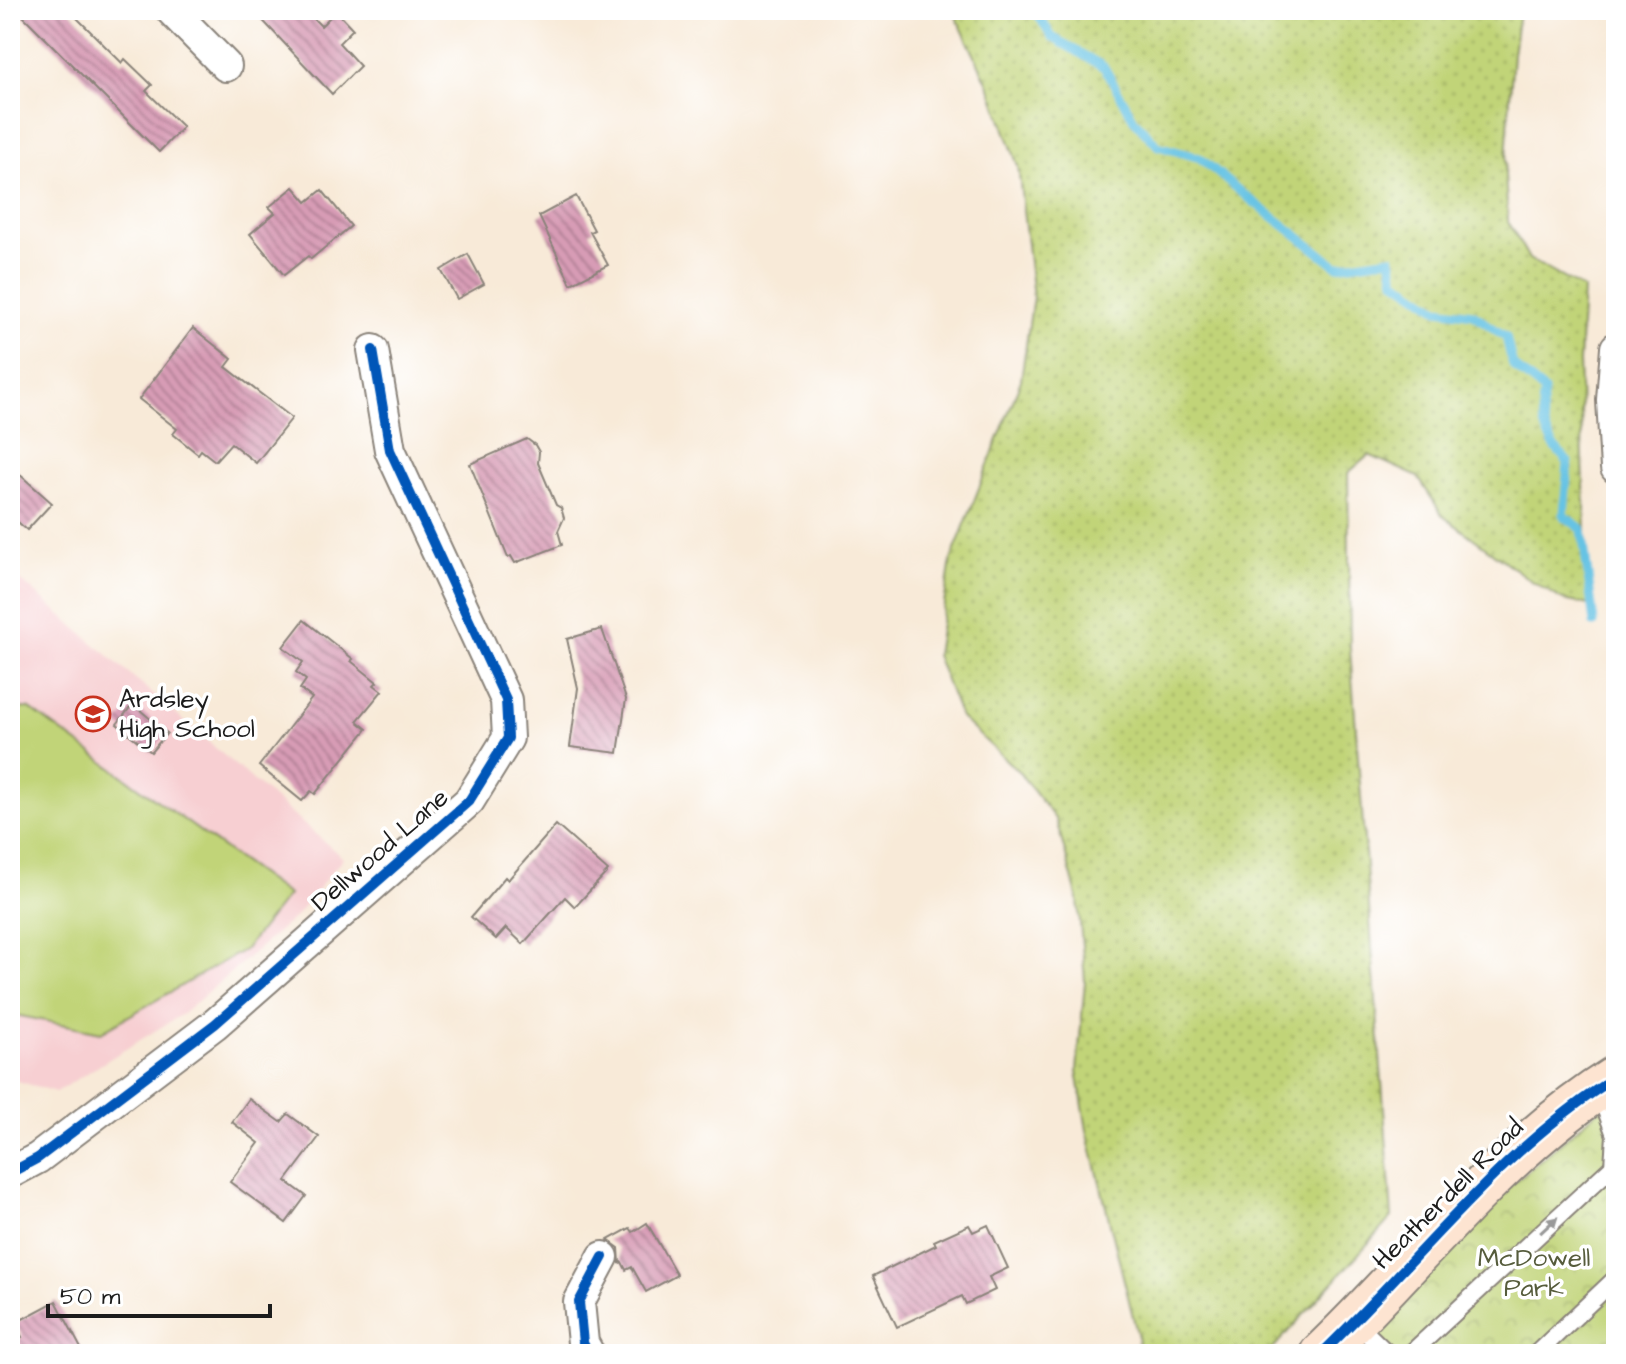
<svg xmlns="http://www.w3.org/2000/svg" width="1626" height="1364" font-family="'Architects Daughter',sans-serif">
	<defs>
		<pattern id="grass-dots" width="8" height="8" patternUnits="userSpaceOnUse" patternTransform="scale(2)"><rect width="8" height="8" fill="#c1d478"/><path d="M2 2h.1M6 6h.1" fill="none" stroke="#a5b567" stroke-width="1.8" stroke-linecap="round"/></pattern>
		<pattern id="park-crowns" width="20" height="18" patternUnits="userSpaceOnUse" patternTransform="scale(2)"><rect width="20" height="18" fill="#c1d478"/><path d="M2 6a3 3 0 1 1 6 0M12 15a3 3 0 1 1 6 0" fill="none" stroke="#a5b567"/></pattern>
		<pattern id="building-back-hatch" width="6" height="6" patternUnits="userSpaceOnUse" patternTransform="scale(2)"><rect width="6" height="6" fill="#d89cb6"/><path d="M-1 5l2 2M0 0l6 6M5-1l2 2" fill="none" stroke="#ae7e93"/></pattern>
	</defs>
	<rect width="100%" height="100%" fill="#fff"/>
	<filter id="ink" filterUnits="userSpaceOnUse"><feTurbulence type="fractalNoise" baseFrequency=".0125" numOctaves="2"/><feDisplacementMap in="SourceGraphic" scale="16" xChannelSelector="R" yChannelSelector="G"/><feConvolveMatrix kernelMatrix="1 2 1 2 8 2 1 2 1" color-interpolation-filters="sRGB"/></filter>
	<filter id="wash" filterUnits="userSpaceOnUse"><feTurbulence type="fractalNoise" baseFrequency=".006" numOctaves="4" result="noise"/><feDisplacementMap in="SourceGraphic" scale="32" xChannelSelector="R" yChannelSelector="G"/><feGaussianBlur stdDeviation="1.8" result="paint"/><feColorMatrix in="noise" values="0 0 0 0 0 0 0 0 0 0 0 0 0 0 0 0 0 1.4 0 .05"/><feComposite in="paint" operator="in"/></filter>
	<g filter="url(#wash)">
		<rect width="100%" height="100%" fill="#f8ead8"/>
		<path fill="#f7cfd2" d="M10,571L343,858L297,915L184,1013L56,1092L10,1079Z"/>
		<path fill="url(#grass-dots)" stroke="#6e784a" stroke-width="2" d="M953,10H1519V12L1513,53L1505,174L1508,221L1529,259L1583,289L1579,362L1589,605L1563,600L1530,580L1443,516L1418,477L1369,455L1348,473L1350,649L1392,1217L1268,1354H1137L1138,1337L1087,1130L1077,1071L1085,981L1078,899L1056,820L1018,771L960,717L936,655L951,560L1021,380L1033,297L1018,166L991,90Z"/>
		<path fill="url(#park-crowns)" stroke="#6e784a" stroke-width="2" d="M1616,1095V1354H1344L1460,1229Z"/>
		<path fill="#c1d478" stroke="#6e784a" stroke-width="2" d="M29,708L288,895L245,949L101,1032L10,1014V709Z"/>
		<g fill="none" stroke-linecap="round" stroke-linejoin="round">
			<path stroke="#66c3e4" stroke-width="9" d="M1035,10L1052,37L1104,67L1135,121L1158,146L1200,158L1238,190L1337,266L1391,258L1395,280L1438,309L1473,314L1506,337L1513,366L1544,391C1538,421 1546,440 1568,462L1564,516L1582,529L1594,623"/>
		</g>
		<g id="blocks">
			<g fill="url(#building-back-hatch)">
				<path d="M17,10H69L122,63L125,59L152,85L146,91L183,127L159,152Z"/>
				<path d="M253,10H305L321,26L336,11L353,29L339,43L360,66L332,94Z"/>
				<path d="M294,187L307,202L322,190L351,226L311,259L308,256L284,275L250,234L275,213L269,207Z"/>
				<path d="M576,196L594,230L590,232L608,265L571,284L539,216Z"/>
				<path d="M468,254L484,284L457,299L441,270Z"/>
				<path d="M193,328L232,359L226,367L292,418L256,463L231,443L215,461L201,450L198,454L173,434L177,429L139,399Z"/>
				<path d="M527,439L535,445L539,452L538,463L556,505L561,508L564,518L558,531L562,545L515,563L511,556L508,558L470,464Z"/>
				<path d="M10,466L52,503L27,530L10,515Z"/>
				<path d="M304,620L353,659L351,661L377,682L374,685L382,691L357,721L367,729L315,794L311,791L302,801L259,766L312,698L300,689L306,680L296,672L303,662L283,647Z"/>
				<path d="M602,629L626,699L618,753L570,747L578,688L567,639Z"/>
				<path d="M133,704L167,733L151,752L117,724Z"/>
				<path d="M556,825L608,871L575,907L565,897L523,944L506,928L496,939L471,917L505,877L508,880Z"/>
				<path d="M249,1099L281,1122L288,1114L319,1137L286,1181L306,1196L286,1223L230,1182L259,1143L232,1122Z"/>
				<path d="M647,1223L677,1275L646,1292L632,1267L626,1270L622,1262L620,1263L619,1248L608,1240L630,1228L633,1232Z"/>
				<path d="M969,1225L973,1232L988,1225L1008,1268L989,1277L995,1290L966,1304L962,1296L897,1327L873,1276L936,1245L934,1241Z"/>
				<path d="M56,1301L84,1354H10V1343L22,1337L15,1323Z"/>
			</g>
		</g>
	</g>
	<g filter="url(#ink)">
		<use href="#blocks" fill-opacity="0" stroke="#8a837a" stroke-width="2"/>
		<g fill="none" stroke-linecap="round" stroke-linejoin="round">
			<g stroke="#8a837a" stroke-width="20">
				<g id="lane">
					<path d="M1599,1091L1615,1135L1613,1166L1616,1169"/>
					<path d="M1356,1323L1388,1354"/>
					<path d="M1410,1354L1613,1166"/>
					<path d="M1536,1354L1616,1278"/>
				</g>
			</g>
			<g stroke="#8a837a" stroke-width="34">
				<g id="street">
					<path d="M171,10L226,66"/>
					<path d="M1616,348L1612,400L1616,468"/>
					<path d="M10,1173L38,1158L215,1024L469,801L508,738L506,700L390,450L373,350"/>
					<path d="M589,1354L583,1343L579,1302L603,1257"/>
				</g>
			</g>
			<g stroke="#8a837a" stroke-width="46">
				<path id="secondary" d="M1321,1354C1418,1261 1501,1149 1616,1077"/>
			</g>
			<use href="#lane" stroke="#fff" stroke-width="16"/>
			<use href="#street" stroke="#fff" stroke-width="30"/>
			<use href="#secondary" stroke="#fde4d1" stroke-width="42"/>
			<g stroke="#fff" stroke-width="15">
				<g id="cycleway">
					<path d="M1616,348L1612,400L1616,468"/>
					<path d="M10,1173L38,1158L215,1024L469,801L508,738L506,700L390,450L373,350"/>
					<path d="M589,1354L583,1343L579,1302L603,1257"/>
					<path d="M1321,1354C1418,1261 1501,1149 1616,1077"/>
				</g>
			</g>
			<use href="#cycleway" stroke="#0057b8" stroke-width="10"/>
		</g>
		<defs><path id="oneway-solid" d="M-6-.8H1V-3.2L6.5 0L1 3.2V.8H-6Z" transform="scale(2)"/></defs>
		<use fill="#999" href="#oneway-solid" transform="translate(1549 1225) rotate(-43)"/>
	</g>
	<defs>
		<g id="school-ring" transform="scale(1.8)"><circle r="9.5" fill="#fff" stroke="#c8321e" stroke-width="1.5"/><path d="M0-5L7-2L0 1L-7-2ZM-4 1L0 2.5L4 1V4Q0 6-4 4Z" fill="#c8321e"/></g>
	</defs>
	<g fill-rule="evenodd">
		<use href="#school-ring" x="93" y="714"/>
	</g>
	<g text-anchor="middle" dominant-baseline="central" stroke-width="7" stroke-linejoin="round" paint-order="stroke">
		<g font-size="26" fill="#1c1c1c" stroke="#fff" text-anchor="start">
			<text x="119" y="699">Ardsley<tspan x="119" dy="30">High School</tspan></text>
		</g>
		<g font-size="26" fill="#1c1c1c" stroke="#fff">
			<text transform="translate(380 850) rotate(-41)">Dellwood Lane</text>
			<text transform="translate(1448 1194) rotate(-45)">Heatherdell Road</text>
		</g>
		<g font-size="26" fill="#565c3c" stroke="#fff">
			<text x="1534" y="1258">McDowell<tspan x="1534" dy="30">Park</tspan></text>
		</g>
	</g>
	<rect width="1626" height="1364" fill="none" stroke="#fff" stroke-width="40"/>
	<path d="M48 1304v12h222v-12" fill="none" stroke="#1c1c1c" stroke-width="4"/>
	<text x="60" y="1304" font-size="24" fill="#1c1c1c" stroke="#ffffff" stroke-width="6" paint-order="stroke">50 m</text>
</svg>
